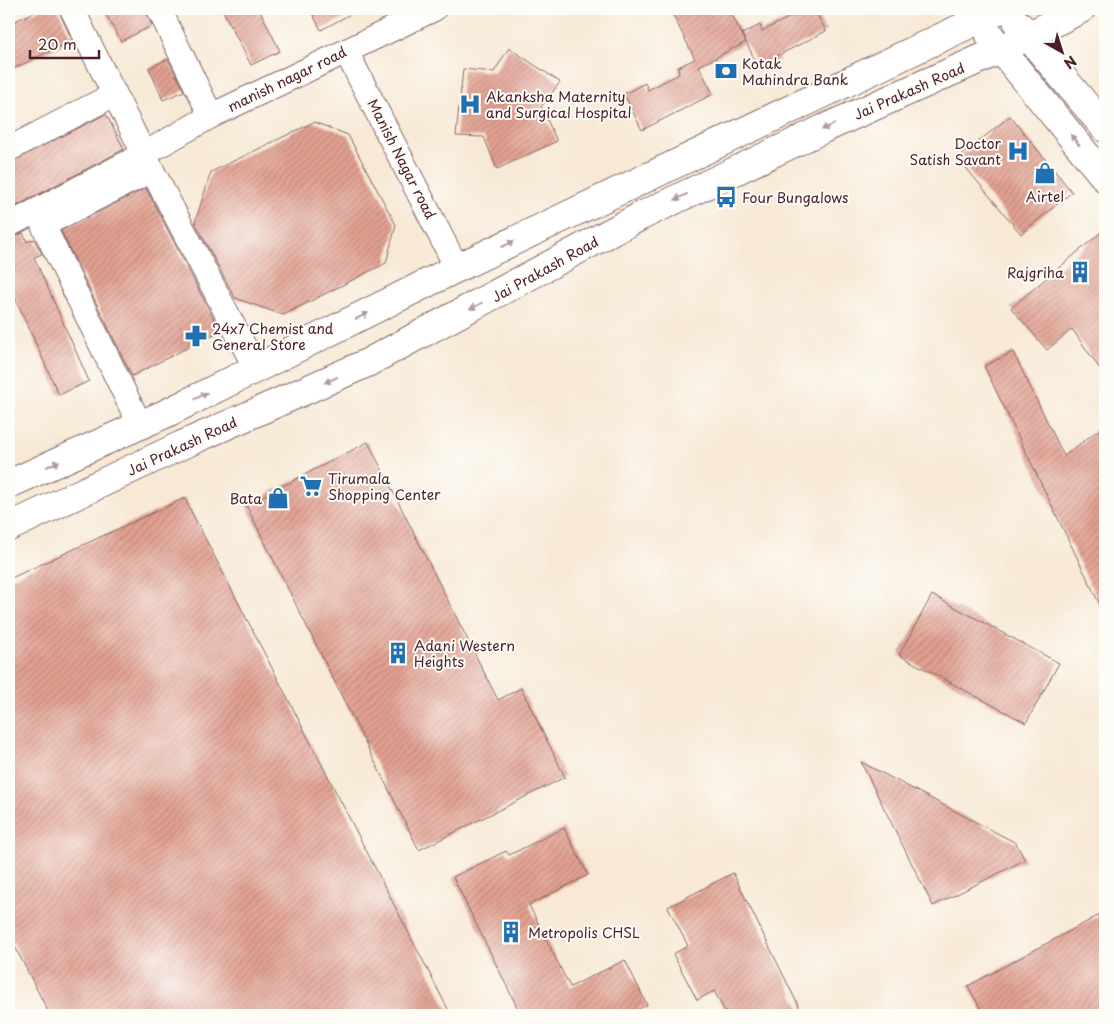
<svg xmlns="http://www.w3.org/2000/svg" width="1114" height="1024" font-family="'Playpen Sans',sans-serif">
	<defs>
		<pattern id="building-hatch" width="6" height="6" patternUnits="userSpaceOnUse" patternTransform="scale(1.25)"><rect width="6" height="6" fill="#e2a192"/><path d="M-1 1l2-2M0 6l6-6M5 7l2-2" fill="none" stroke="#b98377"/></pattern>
	</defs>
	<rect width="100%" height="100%" fill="#fdfcf7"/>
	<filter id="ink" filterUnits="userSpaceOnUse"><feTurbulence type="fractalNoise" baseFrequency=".02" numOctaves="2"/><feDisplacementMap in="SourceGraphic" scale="10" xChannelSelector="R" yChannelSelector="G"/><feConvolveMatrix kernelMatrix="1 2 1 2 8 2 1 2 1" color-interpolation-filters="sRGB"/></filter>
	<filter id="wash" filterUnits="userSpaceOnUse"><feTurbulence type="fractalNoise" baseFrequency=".0096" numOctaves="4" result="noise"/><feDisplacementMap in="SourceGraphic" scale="20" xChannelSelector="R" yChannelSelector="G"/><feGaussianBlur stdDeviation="1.12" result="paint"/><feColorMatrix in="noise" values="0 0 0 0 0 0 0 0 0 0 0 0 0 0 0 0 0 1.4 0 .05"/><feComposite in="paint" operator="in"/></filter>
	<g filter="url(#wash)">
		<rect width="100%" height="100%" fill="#f7e9d5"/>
		<g id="blocks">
			<g fill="url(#building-hatch)">
				<path d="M41,9H58L72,40L9,71V24Z"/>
				<path d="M103,9H145L152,26L121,41Z"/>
				<path d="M222,9H259L280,51L251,65Z"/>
				<path d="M310,9H360L321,30Z"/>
				<path d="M670,9H729L746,42L699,66L713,94L642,130L624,94L645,83L648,90L679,74L678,67L695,59Z"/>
				<path d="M794,9H814L826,31L777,56L779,60L760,70L742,34L760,25L762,31L796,14Z"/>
				<path d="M509,48L560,82L541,107L557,141L497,169L484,137L456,136L463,69L494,72Z"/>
				<path d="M168,59L184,91L163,100L149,68Z"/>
				<path d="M106,114L124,149L9,210V163Z"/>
				<path d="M1010,116L1072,192L1021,234L958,158Z"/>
				<path d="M314,122L348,135L396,225L386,263L283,315L235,298L195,222L211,172Z"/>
				<path d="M146,188L220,331L132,376L61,231Z"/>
				<path d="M1105,229V376L1072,329L1047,350L1011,308Z"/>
				<path d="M23,233L27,242L34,239L42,254L34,257L89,381L59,395L9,284V239Z"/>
				<path d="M1013,352L1064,456L1105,425V615L984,366Z"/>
				<path d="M368,442L498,700L521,688L565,777L419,850L246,505Z"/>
				<path d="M185,498L191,511L451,1015H50L9,935V579Z"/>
				<path d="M932,595L1059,663L1026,723L899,655Z"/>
				<path d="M861,762L1016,843L1025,860L933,906Z"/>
				<path d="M564,828L588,875L529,905L570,987L625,960L647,1005L626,1015H521L453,877L506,851L509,855Z"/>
				<path d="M733,873L803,1015H727L714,991L697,1000L673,954L688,946L668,907Z"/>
				<path d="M1105,912V1015H984L968,986Z"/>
			</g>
		</g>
	</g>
	<g filter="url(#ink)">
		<use href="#blocks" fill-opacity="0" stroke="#876666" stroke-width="1"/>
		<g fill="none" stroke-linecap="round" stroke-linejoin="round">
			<g stroke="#876666" stroke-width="26">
				<g id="minor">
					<path d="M72,9L152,170L256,369"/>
					<path d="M159,9L211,116"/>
					<path d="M346,51L457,268"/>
					<path d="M9,149L115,94"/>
					<path d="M9,225L144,154L211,116L434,9"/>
					<path d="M140,425L43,225L152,170"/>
				</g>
			</g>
			<g stroke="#876666" stroke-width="30">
				<g id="secondary">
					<path d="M1018,24L1105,128"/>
					<path d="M990,36L1105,178"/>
					<path d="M9,484L167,413L457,268L1001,9"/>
					<path d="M9,527L182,445L367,363L641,216L823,129L1000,50L1081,9"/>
				</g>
			</g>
			<use href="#minor" stroke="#fff" stroke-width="24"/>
			<use href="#secondary" stroke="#fff" stroke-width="28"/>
		</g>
		<defs><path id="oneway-solid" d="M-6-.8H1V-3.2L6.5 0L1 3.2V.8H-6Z" transform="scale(1.25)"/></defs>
		<g fill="#ae9aa0">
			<use href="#oneway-solid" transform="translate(828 127) rotate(156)"/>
			<use href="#oneway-solid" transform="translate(1075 140) rotate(-129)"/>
			<use href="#oneway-solid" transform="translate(681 197) rotate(154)"/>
			<use href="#oneway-solid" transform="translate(508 244) rotate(-26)"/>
			<use href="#oneway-solid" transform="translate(476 306) rotate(152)"/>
			<use href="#oneway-solid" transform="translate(362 316) rotate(-27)"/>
			<use href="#oneway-solid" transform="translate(331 380) rotate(156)"/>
			<use href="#oneway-solid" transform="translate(201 396) rotate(-27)"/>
			<use href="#oneway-solid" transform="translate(53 464) rotate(-24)"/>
		</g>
	</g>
	<defs>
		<g id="bank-bare" transform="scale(1.725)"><path d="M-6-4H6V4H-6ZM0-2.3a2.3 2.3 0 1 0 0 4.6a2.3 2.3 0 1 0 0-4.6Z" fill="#1f6fb2" stroke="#fdfcf7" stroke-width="2.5" paint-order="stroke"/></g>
		<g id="hospital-bare" transform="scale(1.725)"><path d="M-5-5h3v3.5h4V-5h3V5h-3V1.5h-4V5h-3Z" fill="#1f6fb2" stroke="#fdfcf7" stroke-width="2.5" paint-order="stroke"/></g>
		<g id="shop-bare" transform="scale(1.725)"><path d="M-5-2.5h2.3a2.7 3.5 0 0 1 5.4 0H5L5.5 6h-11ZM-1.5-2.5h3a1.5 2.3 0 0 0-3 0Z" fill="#1f6fb2" stroke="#fdfcf7" stroke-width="2.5" paint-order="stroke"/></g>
		<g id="bus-bare" transform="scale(1.725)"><path d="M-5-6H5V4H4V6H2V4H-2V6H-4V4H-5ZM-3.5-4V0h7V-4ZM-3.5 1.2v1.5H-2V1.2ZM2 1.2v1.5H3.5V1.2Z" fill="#1f6fb2" stroke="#fdfcf7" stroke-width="2.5" paint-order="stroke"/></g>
		<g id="building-bare" transform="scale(1.725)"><path d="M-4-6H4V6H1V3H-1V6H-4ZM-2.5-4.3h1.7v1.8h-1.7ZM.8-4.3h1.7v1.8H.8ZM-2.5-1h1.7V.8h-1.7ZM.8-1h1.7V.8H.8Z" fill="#1f6fb2" stroke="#fdfcf7" stroke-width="2.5" paint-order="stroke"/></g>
		<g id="pharmacy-bare" transform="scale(1.725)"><path d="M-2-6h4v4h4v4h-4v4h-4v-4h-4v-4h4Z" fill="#1f6fb2" stroke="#fdfcf7" stroke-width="2.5" paint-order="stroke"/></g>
		<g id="supermarket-bare" transform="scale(1.725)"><path d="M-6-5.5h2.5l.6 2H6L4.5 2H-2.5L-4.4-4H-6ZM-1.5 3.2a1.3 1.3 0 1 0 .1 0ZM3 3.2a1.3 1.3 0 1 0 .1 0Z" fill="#1f6fb2" stroke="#fdfcf7" stroke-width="2.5" paint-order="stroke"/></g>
	</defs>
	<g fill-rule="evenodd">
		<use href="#bank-bare" x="726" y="71"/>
		<use href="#hospital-bare" x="470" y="104"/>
		<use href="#hospital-bare" x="1018" y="151"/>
		<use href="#shop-bare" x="1045" y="173"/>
		<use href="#bus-bare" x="726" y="197"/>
		<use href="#building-bare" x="1080" y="272"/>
		<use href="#pharmacy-bare" x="196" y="336"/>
		<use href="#supermarket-bare" x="311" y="486"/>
		<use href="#shop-bare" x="278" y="498"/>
		<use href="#building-bare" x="398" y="653"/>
		<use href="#building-bare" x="511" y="932"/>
	</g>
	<g text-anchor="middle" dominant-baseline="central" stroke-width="4" stroke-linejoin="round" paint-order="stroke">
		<g font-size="14" fill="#4a1f2b" stroke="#fdfcf7" text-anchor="start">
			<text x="742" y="63">Kotak<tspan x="742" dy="16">Mahindra Bank</tspan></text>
			<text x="486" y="96">Akanksha Maternity<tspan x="486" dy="16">and Surgical Hospital</tspan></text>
			<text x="1001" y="143" text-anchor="end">Doctor<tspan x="1001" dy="16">Satish Savant</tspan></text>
			<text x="1045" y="196" text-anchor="middle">Airtel</text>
			<text x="742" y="197">Four Bungalows</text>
			<text x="1064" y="272" text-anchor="end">Rajgriha</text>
			<text x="212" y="328">24x7 Chemist and<tspan x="212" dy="16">General Store</tspan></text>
			<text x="328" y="478">Tirumala<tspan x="328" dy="16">Shopping Center</tspan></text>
			<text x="262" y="498" text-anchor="end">Bata</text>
			<text x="414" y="645">Adani Western<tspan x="414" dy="16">Heights</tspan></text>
			<text x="528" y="932">Metropolis CHSL</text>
		</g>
		<g font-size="14" fill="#4a1f2b" stroke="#fdfcf7">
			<text transform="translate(287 79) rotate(-26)">manish nagar road</text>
			<text transform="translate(909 91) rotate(-24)">Jai Prakash Road</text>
			<text transform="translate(402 159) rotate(63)">Manish Nagar road</text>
			<text transform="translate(545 269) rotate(-29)">Jai Prakash Road</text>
			<text transform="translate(182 446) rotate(-25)">Jai Prakash Road</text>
		</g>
	</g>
	<rect width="1114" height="1024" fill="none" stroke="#fdfcf7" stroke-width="30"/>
	<g transform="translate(1062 52) rotate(141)" stroke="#fdfcf7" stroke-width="4" paint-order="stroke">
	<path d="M0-4L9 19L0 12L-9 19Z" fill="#4a1f2b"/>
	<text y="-8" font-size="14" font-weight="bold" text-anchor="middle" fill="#4a1f2b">N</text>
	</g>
	<path d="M30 50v8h69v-8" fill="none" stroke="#4a1f2b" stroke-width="2.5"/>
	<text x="38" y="50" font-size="15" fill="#4a1f2b" stroke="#fdfcf7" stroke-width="4" paint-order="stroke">20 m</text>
</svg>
